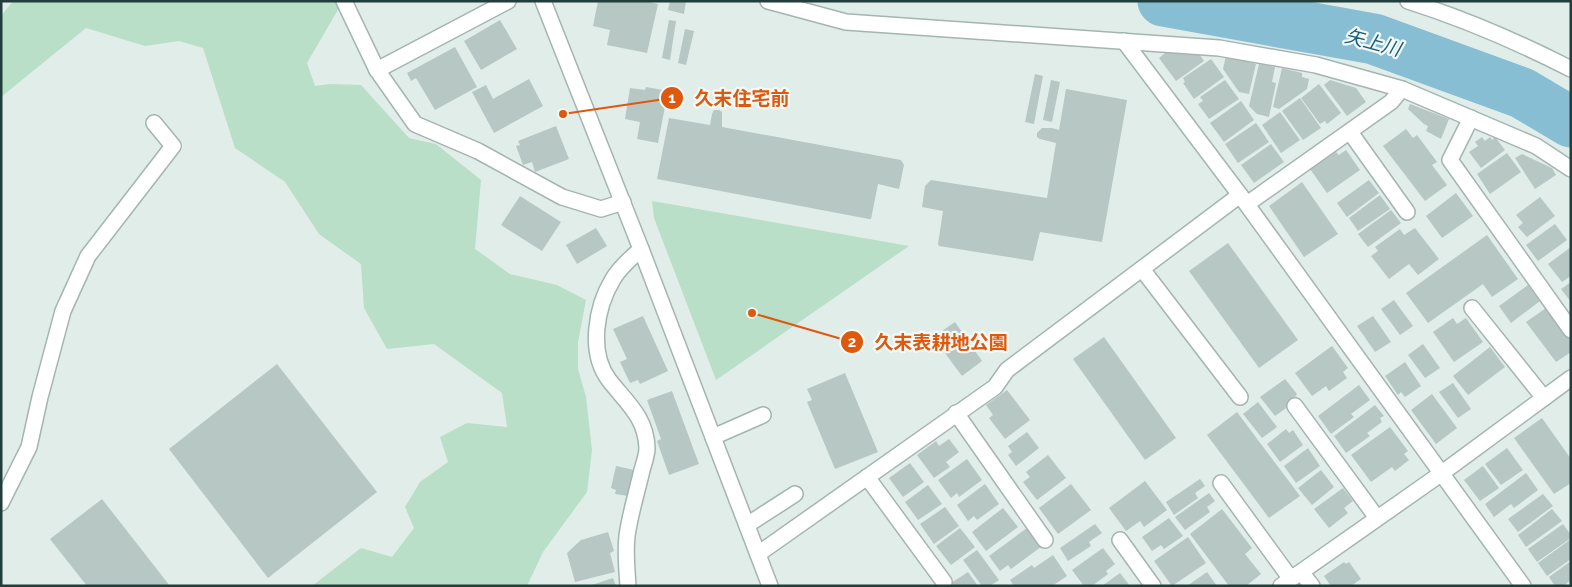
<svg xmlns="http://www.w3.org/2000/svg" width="1572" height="587" font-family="Raleway,'Noto Sans JP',sans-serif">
	<rect width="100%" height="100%" fill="#e1ede9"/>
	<g fill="#b9dfc8">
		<path d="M13,1H343L307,63L315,86L330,84L361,85L409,138L436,144L481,180L475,249L510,274L557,285L586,300L578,342V369L586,397L592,450L587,492L543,552L527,586H312L361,548L392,557L414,528L405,507L420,482L448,462L440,437L467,423L507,427L502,393L434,344L387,349L364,308L361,264L319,234L285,182L235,148L203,48L179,41L145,46L86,28L1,97V16Z"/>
		<path d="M652,201L909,246L716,380L654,218Z"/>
	</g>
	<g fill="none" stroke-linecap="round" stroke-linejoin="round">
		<path stroke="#87bed4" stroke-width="51" d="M1163,1L1374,39L1522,93L1571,122"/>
	</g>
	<g fill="#b7c7c3">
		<path d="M598,1H646L658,4L647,53L607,45L610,30L593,26Z"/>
		<path d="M670,1H686L684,14L668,10Z"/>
		<path d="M500,20L517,49L481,70L464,41Z"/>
		<path d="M669,20L676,21L670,60L662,58Z"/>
		<path d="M685,29L694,31L686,65L678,63Z"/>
		<path d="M455,47L477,87L435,110L416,78L411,81L407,73Z"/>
		<path d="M1169,50L1198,52L1204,61L1176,81L1159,58Z"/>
		<path d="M1226,56L1256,64L1249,94L1239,92L1223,69Z"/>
		<path d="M1211,59L1224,77L1194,99L1183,83L1185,82L1183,78Z"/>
		<path d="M1259,64L1275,67L1272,82L1276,83L1269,117L1257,114L1249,106Z"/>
		<path d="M1282,68L1302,73V77L1309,79L1307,89L1279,109L1273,107Z"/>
		<path d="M1035,74L1043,76L1034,124L1025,122Z"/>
		<path d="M529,79L543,106L494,133L472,92L486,85L493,99Z"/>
		<path d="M1051,80L1060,82L1052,122L1043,120Z"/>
		<path d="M1225,80L1239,99L1209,119L1198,104L1203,101L1200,97Z"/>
		<path d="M1330,80L1356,88L1366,102L1347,116L1324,85Z"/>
		<path d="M1319,84L1341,113L1327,124L1325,121L1320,124L1301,98Z"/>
		<path d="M646,87L668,91L658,143L637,139L640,122L625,119L630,88L645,90Z"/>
		<path d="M1066,89L1127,100L1102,242L1040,232L1033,261L939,246L938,244L943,211L922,207L925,186L931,180L1047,198L1056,143L1040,139L1037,137V133L1042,128H1052L1059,130Z"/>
		<path d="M1300,98L1321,128L1303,140L1282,111Z"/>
		<path d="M1241,101L1254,120L1224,142L1210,123Z"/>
		<path d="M1410,104L1449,119L1441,139L1426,131L1428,126L1424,124L1408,109Z"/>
		<path d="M714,110H719L722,112V127L901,160L904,165L899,189L878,184L871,219H869L657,179L669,118L710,125L712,114Z"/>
		<path d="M1280,112L1300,140L1281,153L1262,125Z"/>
		<path d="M1256,123L1269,142L1238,163L1225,144Z"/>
		<path d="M556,126L569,159L535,172L532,162L523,165L516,146L520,145L518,141Z"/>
		<path d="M1406,129L1413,138L1417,135L1437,162L1432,165L1447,185L1425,201L1383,146Z"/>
		<path d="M1482,137L1485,141L1490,137L1492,140L1495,137L1505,150L1481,168L1469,152L1478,146L1475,142Z"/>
		<path d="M1271,144L1284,162L1254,183L1241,165Z"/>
		<path d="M1346,150L1360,170L1327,193L1310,169L1336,152L1339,155Z"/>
		<path d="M1507,153L1521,172L1490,194L1477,174Z"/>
		<path d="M1522,154L1552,168L1556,175L1535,189L1515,158Z"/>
		<path d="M1369,180L1379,193L1347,217L1337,203Z"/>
		<path d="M1302,182L1338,234L1304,257L1269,206Z"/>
		<path d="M1456,193L1473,216L1442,238L1426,216Z"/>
		<path d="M1380,195L1390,209L1358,231L1349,218Z"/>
		<path d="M520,196L561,222L542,251L501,225Z"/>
		<path d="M1540,197L1555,216L1527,237L1518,227L1523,223L1516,215Z"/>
		<path d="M1391,210L1401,223L1368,247L1358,234Z"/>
		<path d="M1555,224L1567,240L1538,261L1526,245Z"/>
		<path d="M596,228L607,246L577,264L566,245Z"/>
		<path d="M1415,228L1439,259L1418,275L1409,264L1389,279L1371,256L1378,251L1375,247L1400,229L1404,235Z"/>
		<path d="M1487,235L1518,279L1492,297L1483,284L1428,323L1406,293Z"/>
		<path d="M1228,243L1298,340L1259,368L1189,271Z"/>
		<path d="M1571,247V276L1562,282L1548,264Z"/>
		<path d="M1571,282V302L1561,289Z"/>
		<path d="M1528,285L1540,301L1511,323L1499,306Z"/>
		<path d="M1394,300L1413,326L1400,335L1381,309Z"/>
		<path d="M1546,308L1571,341V352L1556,362L1526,322Z"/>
		<path d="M643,316L668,371L640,384L638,380L630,383L620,362L627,359L613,329Z"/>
		<path d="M1373,316L1391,342L1375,352L1357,326Z"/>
		<path d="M1453,318L1457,324L1466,318L1483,342L1454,362L1433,332Z"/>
		<path d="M955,322L982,361L962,376L933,337Z"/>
		<path d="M1104,337L1176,438L1145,460L1073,359Z"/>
		<path d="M1423,344L1440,368L1425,378L1408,355Z"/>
		<path d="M1332,346L1348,368L1343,372L1347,378L1329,391L1326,386L1312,396L1295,373Z"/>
		<path d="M1490,347L1505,367L1468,395L1453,376Z"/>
		<path d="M1405,362L1421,386L1405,397L1401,392L1398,395L1385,376Z"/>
		<path d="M277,364L377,492L268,578L169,449Z"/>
		<path d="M845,373L878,452L835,469L807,402L812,400L807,389Z"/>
		<path d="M1285,379L1297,394L1289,406L1275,416L1260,397Z"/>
		<path d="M1453,383L1471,409L1458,418L1439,392Z"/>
		<path d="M1359,385L1370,400L1351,414L1354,417L1331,434L1318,416Z"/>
		<path d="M1007,390L1030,420L1005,439L989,418L993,415L986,405Z"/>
		<path d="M672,391L699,464L669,475L657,441L661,439L647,400Z"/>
		<path d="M1432,394L1457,428L1436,444L1411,410Z"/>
		<path d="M1258,402L1277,427L1262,438L1243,414Z"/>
		<path d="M1375,405L1384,416L1380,418L1382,422L1367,433L1370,436L1346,453L1334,436Z"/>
		<path d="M1237,412L1300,496L1269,518L1207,435Z"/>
		<path d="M1542,418L1571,459V483L1554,494L1514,438Z"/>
		<path d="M1390,427L1408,451L1404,454L1409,460L1395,471L1392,467L1371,482L1351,455Z"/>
		<path d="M1286,429L1289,433L1293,430L1303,445L1280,462L1267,444Z"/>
		<path d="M1027,432L1039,448L1016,466L1008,455L1012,452L1008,446Z"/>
		<path d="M949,439L959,452L946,462L950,467L934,478L917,455L936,441L939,446Z"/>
		<path d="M1308,448L1320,466L1296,483L1284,466Z"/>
		<path d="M1507,448L1523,470L1501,485L1485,464Z"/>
		<path d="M1048,455L1066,478L1037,500L1023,482L1030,477L1026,472Z"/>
		<path d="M967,459L982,480L959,497L957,493L951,498L938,480Z"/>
		<path d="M910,463L924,482L903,497L889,478Z"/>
		<path d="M616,466L634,470L628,496L615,494L616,490L611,488Z"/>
		<path d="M1483,466L1499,488L1480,501L1464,480Z"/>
		<path d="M1321,470L1334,487L1312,505L1298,488Z"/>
		<path d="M1526,473L1538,490L1514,508L1511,504L1494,517L1485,504Z"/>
		<path d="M1200,479L1205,486L1195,493L1198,498L1174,515L1166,502Z"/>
		<path d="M1145,481L1167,510L1144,527L1140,521L1126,531L1109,508Z"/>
		<path d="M985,484L999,504L977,520L974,516L968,521L957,505Z"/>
		<path d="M1071,484L1091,510L1058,534L1039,508Z"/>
		<path d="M928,485L942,504L918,520L905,502Z"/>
		<path d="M1343,488L1353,501L1344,508L1348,513L1329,528L1314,509Z"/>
		<path d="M1209,493L1215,501L1207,507L1210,512L1185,530L1175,517Z"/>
		<path d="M1543,494L1553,506L1518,532L1508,519Z"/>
		<path d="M102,499L170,586H87L50,539Z"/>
		<path d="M945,507L959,526L934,544L920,524Z"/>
		<path d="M1003,508L1018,527L986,551L972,532Z"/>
		<path d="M1222,509L1252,548L1245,554L1261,574L1246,586H1229L1190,534Z"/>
		<path d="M1552,509L1562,521L1526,547L1518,535Z"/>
		<path d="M1169,518L1183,536L1164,549L1161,545L1152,551L1142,537Z"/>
		<path d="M1095,524L1102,533L1089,542L1091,546L1068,561L1060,548Z"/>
		<path d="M1563,524L1571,535V538L1537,562L1528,549Z"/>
		<path d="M960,528L975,547L951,565L936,546Z"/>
		<path d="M1027,528L1041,547L1011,569L1008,565L1000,571L989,556Z"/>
		<path d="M608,532L614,551L610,553L615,572L575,582L567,553L581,540Z"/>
		<path d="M1188,537L1206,563L1172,586L1154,561Z"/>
		<path d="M1571,539V559L1547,576L1538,563Z"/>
		<path d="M1103,548L1115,564L1106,571L1108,574L1092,586H1084L1072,570Z"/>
		<path d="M977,550L999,580L990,586H982L963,560Z"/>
		<path d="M1053,555L1067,576L1052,586H1014L1010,580L1032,565L1034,568Z"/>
		<path d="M1571,561V580L1563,586H1555L1549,577Z"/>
		<path d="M1344,562L1346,564L1349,562L1361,579L1351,586H1331L1324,576Z"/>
		<path d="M968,572L978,586H952L951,583Z"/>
		<path d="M1207,572L1217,586H1187Z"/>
		<path d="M1120,573L1130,586H1102Z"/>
		<path d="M613,578L616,586H592V585Z"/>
	</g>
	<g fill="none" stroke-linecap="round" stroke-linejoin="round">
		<g stroke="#a4b5b1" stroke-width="18">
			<g id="minor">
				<path d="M344,1L377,70L415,124L478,151L562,197L601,209L623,202"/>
				<path d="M543,1L641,249L770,586"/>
				<path d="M768,1L846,22L1219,48L1316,65L1402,89L1536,146L1571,169"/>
				<path d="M1408,1C1465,19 1518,42 1571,69"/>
				<path d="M1124,41L1240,195L1523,586"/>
				<path d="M377,70L508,1"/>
				<path d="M1471,118L1450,160L1571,330"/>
				<path d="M1350,132L1407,212"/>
				<path d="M1247,204L1391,102L1402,89"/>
				<path d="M1142,269L1240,397"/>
				<path d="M1472,308L1544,398"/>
				<path d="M1295,406L1377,518"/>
				<path d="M956,413L1045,540"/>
				<path d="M713,437L763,415"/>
				<path d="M867,477L944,582"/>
				<path d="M1221,483L1291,579"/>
				<path d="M1,503L29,447L40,397L63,311L88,256L173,146L154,123"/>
				<path d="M747,525L795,494"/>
				<path d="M1120,540L1153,586"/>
				<path d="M758,554L995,387L1007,370L1240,195"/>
				<path d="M1301,572L1312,586"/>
				<path d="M628,586C627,570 625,552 627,536C630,514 637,492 642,470C644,463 647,455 647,448C646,417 626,402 609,380C588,352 596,307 613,279C620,267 631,258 641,249"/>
				<path d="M1281,586L1442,473L1571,378"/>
			</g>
		</g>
		<use href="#minor" stroke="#fff" stroke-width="15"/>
	</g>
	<g text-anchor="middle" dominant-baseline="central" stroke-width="4.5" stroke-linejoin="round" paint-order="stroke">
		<g font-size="19" font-style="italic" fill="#185e7d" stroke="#f2f9f6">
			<text transform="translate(1373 42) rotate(15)">矢上川</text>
		</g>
	</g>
	<path fill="none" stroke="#de580e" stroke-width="2" d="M563 114L672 98M752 313L852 342"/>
	<g fill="#de580e" stroke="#f2f9f6" stroke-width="2">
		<circle cx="563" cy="114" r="5"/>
		<circle cx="752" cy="313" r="5"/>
		<circle cx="672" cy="98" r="12"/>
		<circle cx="852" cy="342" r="12"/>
	</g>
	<g font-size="15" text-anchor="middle" font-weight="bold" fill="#fff">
		<text x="672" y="103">1</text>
		<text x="852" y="347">2</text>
	</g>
	<g font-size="19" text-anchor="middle" font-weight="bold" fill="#de580e" stroke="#f2f9f6" stroke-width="4.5" stroke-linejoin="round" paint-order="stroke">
		<text x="742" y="105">久末住宅前</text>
		<text x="941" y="349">久末表耕地公園</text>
	</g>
	<rect width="1572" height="587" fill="none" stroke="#213e3a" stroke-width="5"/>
</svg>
